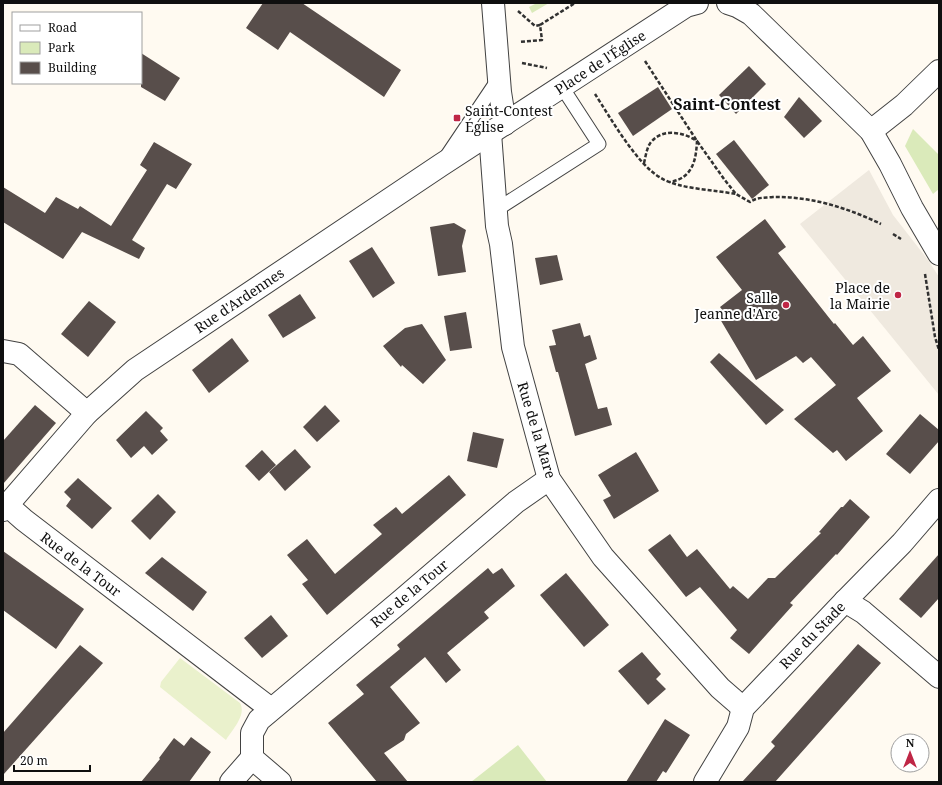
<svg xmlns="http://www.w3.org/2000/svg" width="942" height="785" font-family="'Noto Serif',serif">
	<rect width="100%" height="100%" fill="#fffaf1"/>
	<g fill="#daeaba">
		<path d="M537,3H549L532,13L529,7Z"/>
		<path d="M913,129L939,155V189L933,194L905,146Z"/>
		<path d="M518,745L547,782H471Z"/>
	</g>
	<path fill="#eaf1cc" d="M180,658L240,703C247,715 232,730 226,740L160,687L161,682Z"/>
	<path fill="#efe9df" d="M869,170L893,215L928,260L939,277V395L800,224Z"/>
	<g fill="#584e4b">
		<path d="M263,3H302L401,70L384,97L290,32L278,50L246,28Z"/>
		<path d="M141,53L180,78L165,101L141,87Z"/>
		<path d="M749,66L766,84L736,114L719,95Z"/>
		<path d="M658,87L672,109L633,136L618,113Z"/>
		<path d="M799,97L822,121L804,138L784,117Z"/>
		<path d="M734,140L769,185L752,199L716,154Z"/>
		<path d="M154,142L192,164L176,189L167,184L132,240L145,248L139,259L82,232L63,259L3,222V187L45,213L56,197L78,209L80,206L111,226L147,170L140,165Z"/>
		<path d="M765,219L786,247L778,253L834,324L835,323L853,345L863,336L891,371L857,398L883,431L846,461L837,450L833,453L794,419L836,385L811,357L803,363L796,356L756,380L720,319L726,315L720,307L742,290L716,257Z"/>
		<path d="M454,223L466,230L462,246L466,272L438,276L430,227Z"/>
		<path d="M372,247L395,283L373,298L349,261Z"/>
		<path d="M557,255L563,280L540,285L535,258Z"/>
		<path d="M300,294L316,318L283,338L268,315Z"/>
		<path d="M89,301L116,322L88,357L61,334Z"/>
		<path d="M466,312L472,348L450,351L444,316Z"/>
		<path d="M580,323L584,337L590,335L597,359L585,364L598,409L607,407L612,425L575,436L558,372H556L549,346L556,345L552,330Z"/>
		<path d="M422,324L446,360L423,384L402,365L401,367L383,346L405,328Z"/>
		<path d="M232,338L249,361L209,393L192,370Z"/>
		<path d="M719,353L784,410L766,425L710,362Z"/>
		<path d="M35,405L56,423L3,484V441Z"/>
		<path d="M325,405L340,421L317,442L303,427Z"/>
		<path d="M146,411L163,428L160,431L168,440L152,455L144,446L131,458L116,440Z"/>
		<path d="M920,414L939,430V441L910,474L886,454Z"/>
		<path d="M473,432L504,439L497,468L467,461Z"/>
		<path d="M295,449L311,467L285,491L269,472Z"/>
		<path d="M262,450L276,465L259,481L245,466Z"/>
		<path d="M636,452L659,491L614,519L603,500L611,496L598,475Z"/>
		<path d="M449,475L466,495L327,615L302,584L308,580L287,555L307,539L335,574L382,534L373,525L396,507L402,514Z"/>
		<path d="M78,478L112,508L92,529L66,506L71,499L64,492Z"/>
		<path d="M158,494L176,512L150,540L131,521Z"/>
		<path d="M850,499L870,517L837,555L836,554L790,603L793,605L749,654L730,638L737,630L700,587L686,597L648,550L670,534L687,557L697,549L730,589L733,586L748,599L768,578H775L821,533L819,532L841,507H843Z"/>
		<path d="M3,551L84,609L56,649L3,610Z"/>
		<path d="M939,554V598L921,618L899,599Z"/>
		<path d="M162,557L207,592L193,611L145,573Z"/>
		<path d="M488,568L493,574L502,568L515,586L484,612L489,618L447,653L461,670L446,683L425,657L390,687L420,723L406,734L404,740L384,753L408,782H377L328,723L364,694L356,685L400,649L397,645Z"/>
		<path d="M566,573L609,625L584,647L540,595Z"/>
		<path d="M271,615L288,636L262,658L244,638Z"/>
		<path d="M858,644L881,663L775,782H742L775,746L771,742Z"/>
		<path d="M80,645L103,663L3,775V733Z"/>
		<path d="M642,652L661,674L656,679L666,689L648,705L618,671Z"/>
		<path d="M665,719L690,735L666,773L663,771L656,782H626Z"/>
		<path d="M191,737L211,752L189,782H141L160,759L159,758L174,738L184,746Z"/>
	</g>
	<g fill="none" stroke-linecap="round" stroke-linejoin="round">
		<g stroke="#424242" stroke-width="15">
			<g id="lane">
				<path d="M446,157L499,78"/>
				<path d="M496,210L599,144L562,87"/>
			</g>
		</g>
		<g stroke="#424242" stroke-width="24">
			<g id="street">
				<path d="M493,3L500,92L505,124"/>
				<path d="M728,3L737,6L751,14L871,131L890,164L912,208L939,254"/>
				<path d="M871,131L904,105L939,71"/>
				<path d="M490,133L497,226L501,244L513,347L549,479L603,557L720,688L743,708"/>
				<path d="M3,351L19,354L87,413"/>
				<path d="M7,505L24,520L271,709"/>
				<path d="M3,510L87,413L135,370L441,165L686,6L697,3"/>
				<path d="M845,601L863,612L939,677"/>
				<path d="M231,782L252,758"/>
				<path d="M280,782L252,758V733L259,720L402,600L516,502L549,479"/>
				<path d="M705,782L738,727L743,708L845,601L902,543L939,500"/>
			</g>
		</g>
		<g stroke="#313131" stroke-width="2.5" stroke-dasharray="4 2" stroke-linecap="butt">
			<path d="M518,11L535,26L540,25L542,40L519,42"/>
			<path d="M540,25L575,3"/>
			<path d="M645,61L697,141L724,179L736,194L750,202C757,197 764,198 773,197C810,196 848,208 881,224"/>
			<path d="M522,63L547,68"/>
			<path d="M595,94C610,117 637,165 661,178C679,189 715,190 736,194"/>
			<path d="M644,163C646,155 647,145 653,140C665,128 685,133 697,141C696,160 693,178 670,182"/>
			<path d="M893,234L901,239"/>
			<path d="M925,274L935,337L939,350"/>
		</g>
		<use href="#lane" stroke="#fff" stroke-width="13"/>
		<use href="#street" stroke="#fff" stroke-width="22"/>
	</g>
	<g fill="#bf2646" stroke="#fff" stroke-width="1.5">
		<rect x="453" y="114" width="8" height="8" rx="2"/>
		<circle cx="898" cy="295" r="4"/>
		<circle cx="786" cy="305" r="4"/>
	</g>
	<g text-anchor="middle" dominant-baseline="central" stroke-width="4" stroke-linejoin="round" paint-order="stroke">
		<g font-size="14" fill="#0f0f0f" stroke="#fff">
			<text transform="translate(600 62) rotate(-33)">Place de l'Église</text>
			<text transform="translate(239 300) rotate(-34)">Rue d'Ardennes</text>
			<text transform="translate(537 430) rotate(73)">Rue de la Mare</text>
			<text transform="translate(81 564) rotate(37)">Rue de la Tour</text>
			<text transform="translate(409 593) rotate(-40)">Rue de la Tour</text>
			<text transform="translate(812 635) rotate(-46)">Rue du Stade</text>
		</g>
		<g font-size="14" fill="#0f0f0f" stroke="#fff" text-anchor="end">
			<text x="465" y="110" text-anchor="start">Saint-Contest<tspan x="465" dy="16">Église</tspan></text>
			<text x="890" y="287">Place de<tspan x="890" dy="16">la Mairie</tspan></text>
			<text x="778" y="297">Salle<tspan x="778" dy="16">Jeanne d'Arc</tspan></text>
		</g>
		<g font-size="16" font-weight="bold" fill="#0f0f0f" stroke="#fff">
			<text x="727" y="104">Saint-Contest</text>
		</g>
	</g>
	<rect width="942" height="785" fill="none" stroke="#0f0f0f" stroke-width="8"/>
	<rect x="12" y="12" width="130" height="72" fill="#ffffff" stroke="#9f9f9f"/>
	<rect x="20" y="25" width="20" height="6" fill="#ffffff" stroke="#9f9f9f"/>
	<text x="48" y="32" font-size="12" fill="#0f0f0f">Road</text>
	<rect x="20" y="42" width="20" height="12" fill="#daeaba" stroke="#9f9f9f"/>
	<text x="48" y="52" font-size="12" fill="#0f0f0f">Park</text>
	<rect x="20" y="62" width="20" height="12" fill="#584e4b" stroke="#9f9f9f"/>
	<text x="48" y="72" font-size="12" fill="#0f0f0f">Building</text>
	<g transform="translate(910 753)"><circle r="19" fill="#ffffff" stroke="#9f9f9f"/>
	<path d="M0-3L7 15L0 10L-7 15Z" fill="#bf2646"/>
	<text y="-6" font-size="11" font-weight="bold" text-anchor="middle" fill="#0f0f0f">N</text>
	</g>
	<path d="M14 765v6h76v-6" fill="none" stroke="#0f0f0f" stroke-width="2"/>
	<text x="20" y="765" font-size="12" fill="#0f0f0f" stroke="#ffffff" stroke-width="3" paint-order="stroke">20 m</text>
</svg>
